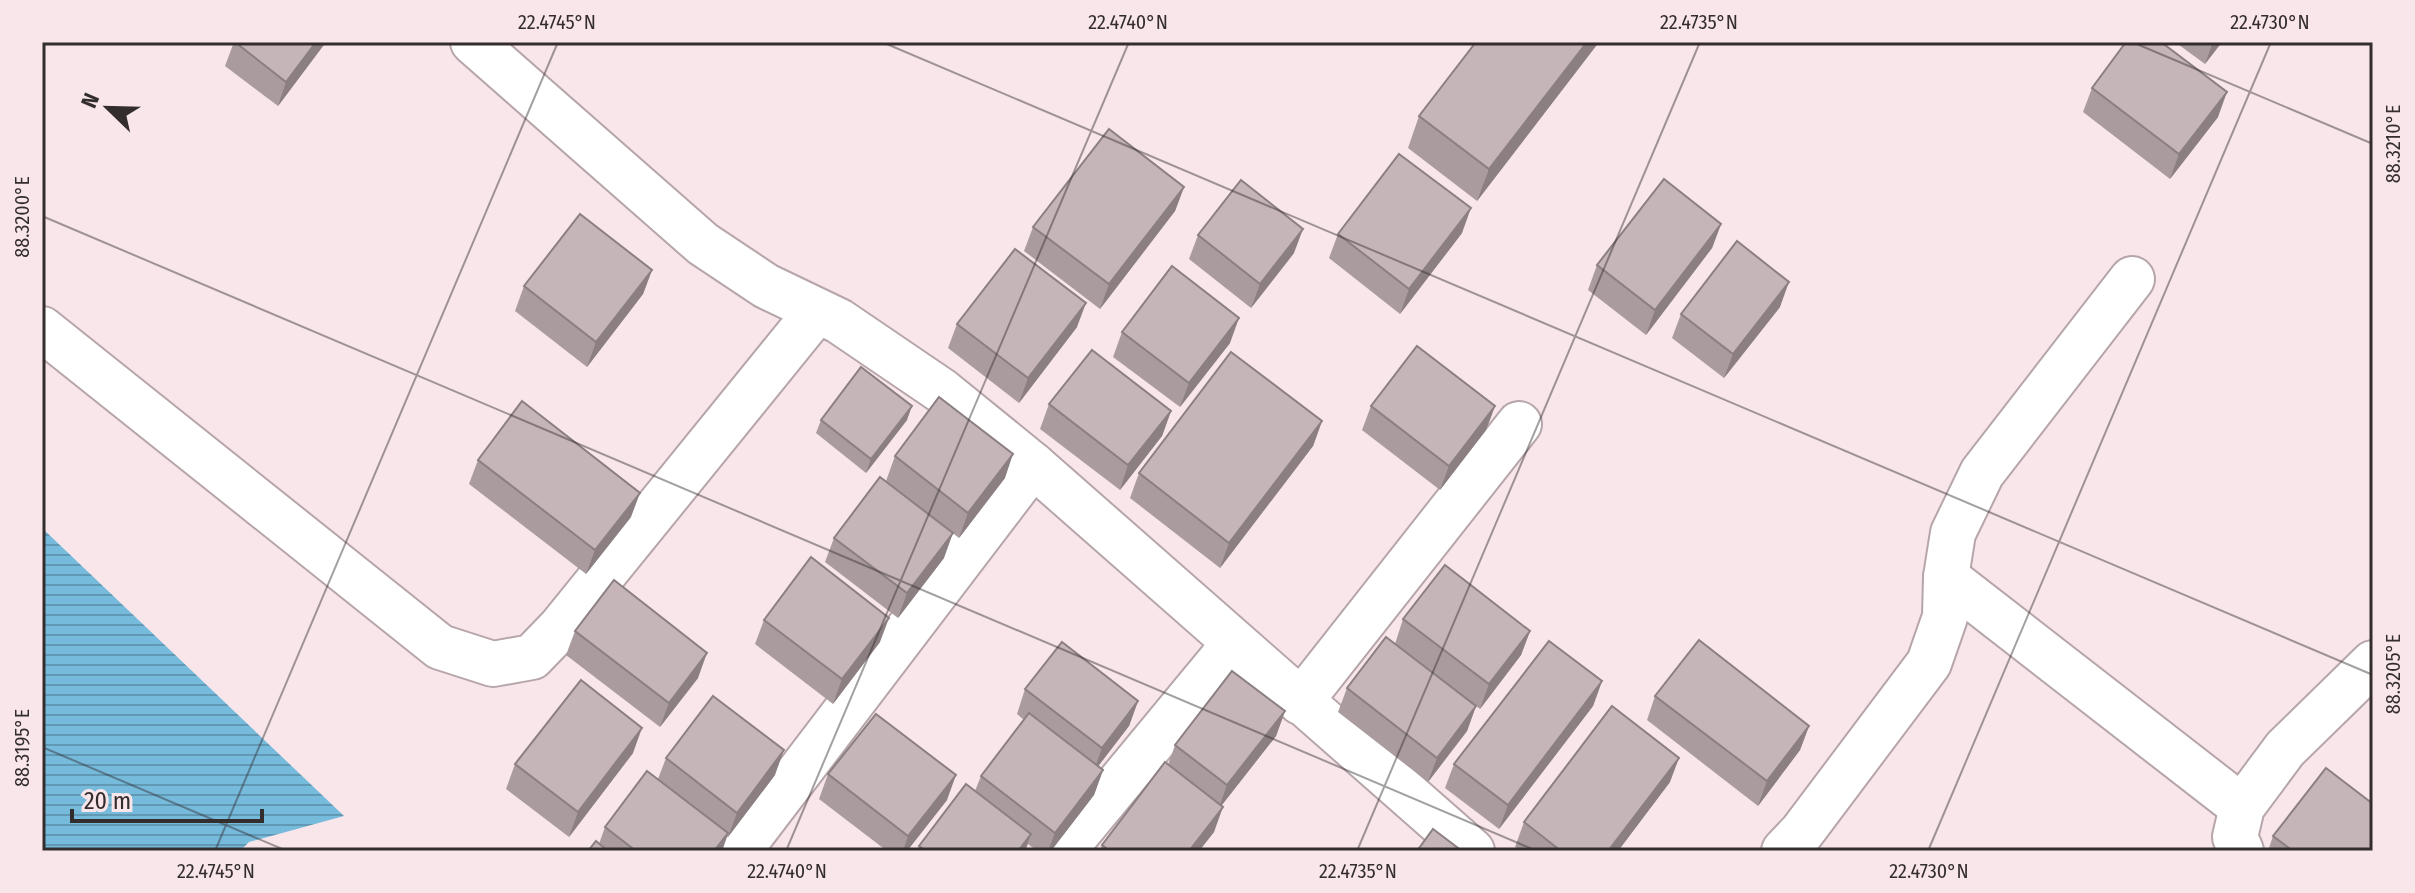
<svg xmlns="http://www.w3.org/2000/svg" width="2415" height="893" font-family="'Fira Sans Condensed',sans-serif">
	<defs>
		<pattern id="water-rules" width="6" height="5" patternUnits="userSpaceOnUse" patternTransform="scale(2)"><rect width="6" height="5" fill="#76badc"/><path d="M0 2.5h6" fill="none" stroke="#6198b3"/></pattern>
	</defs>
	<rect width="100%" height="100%" fill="#f8e6ea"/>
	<path fill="url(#water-rules)" d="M42,528L344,816L249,842L240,851H42Z"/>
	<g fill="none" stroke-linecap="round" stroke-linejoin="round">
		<g stroke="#b6a5a9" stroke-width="48">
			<g id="minor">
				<path d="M473,42L703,244L766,286L839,321L942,391L1033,465L1472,851"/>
				<path d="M42,329L440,647L493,664L532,657L560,628L817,311"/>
				<path d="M1946,577L2242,807"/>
				<path d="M1300,702L1519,424"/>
				<path d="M739,851L1033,465"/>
				<path d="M1063,851L1234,644"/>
				<path d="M1784,851L1802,832L1929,663L1945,617L1946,577L1953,533L1982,473L2132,279"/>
				<path d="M2241,851L2235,837L2242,807L2285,749L2373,663"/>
			</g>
		</g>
		<use href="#minor" stroke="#fff" stroke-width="44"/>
	</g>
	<g fill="#aa9c9e">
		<path d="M234,42H326L278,106L225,66Z"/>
		<path d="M1599,42L1477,201L1408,148L1419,116Z"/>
		<path d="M2175,42H2222L2205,64Z"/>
		<path d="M2092,88L2218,117L2170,179L2083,112Z"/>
		<path d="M1184,187L1175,211L1100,309L1024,251L1033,227Z"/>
		<path d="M1721,224L1712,248L1646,335L1588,290L1597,265Z"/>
		<path d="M1462,233L1400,314L1329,258L1338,234Z"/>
		<path d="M1198,235L1294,253L1251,308L1189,259Z"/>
		<path d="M652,270L643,294L587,367L515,311L524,286Z"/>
		<path d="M1780,307L1724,378L1672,338L1681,314Z"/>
		<path d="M957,324L1077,327L1019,403L948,348Z"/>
		<path d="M1122,332L1230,343L1180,407L1113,357Z"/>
		<path d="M1049,404L1171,411L1162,436L1120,490L1040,429Z"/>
		<path d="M1371,406H1495L1486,430L1440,490L1362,430Z"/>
		<path d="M821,420H907L866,473L816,433Z"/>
		<path d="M1322,421L1313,446L1220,568L1130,498L1139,473Z"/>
		<path d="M895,456L1005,478L959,538L886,481Z"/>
		<path d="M478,460L631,517L586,574L469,484Z"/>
		<path d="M834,538L944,558L898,618L825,562Z"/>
		<path d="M1403,619L1530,631L1521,655L1480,709L1395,644Z"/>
		<path d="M764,620L880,642L833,704L755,644Z"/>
		<path d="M575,631L698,678L660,727L566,655Z"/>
		<path d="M1602,681L1593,706L1499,829L1445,788L1454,764Z"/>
		<path d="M1347,688L1476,706L1467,731L1428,782L1338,712Z"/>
		<path d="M1025,689L1138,701L1129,726L1098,766L1103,770L1094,795L1051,851H1037L1028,844L1025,851H917L919,846L975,791L981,776L1024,720L1017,714Z"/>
		<path d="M1655,696L1809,726L1800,750L1758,806L1647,720Z"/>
		<path d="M1285,711L1276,736L1221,806L1214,832L1199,851H1100L1102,845L1168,765L1175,745Z"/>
		<path d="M633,753L569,837L506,789L515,764Z"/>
		<path d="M666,758L775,775L728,837H727L722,851H588L599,844L605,827L658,779Z"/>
		<path d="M828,774L947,800L907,851H887L819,799Z"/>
		<path d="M1670,782L1618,851H1520L1515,847L1524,822Z"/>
		<path d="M2273,836L2373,851H2268Z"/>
	</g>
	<g fill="#8b7f81">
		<path d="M316,42H326L278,106L286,82Z"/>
		<path d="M1587,42H1599L1477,201L1489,169Z"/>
		<path d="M2213,42H2222L2205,64Z"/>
		<path d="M2227,92L2218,117L2170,179L2179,154Z"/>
		<path d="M1184,187L1175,211L1100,309L1109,284Z"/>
		<path d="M1471,208L1462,233L1400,314L1409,289Z"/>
		<path d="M1721,224L1712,248L1646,335L1655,310Z"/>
		<path d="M1303,229L1294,253L1251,308L1260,284Z"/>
		<path d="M652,270L643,294L587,367L596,342Z"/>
		<path d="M1789,282L1780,307L1724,378L1733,354Z"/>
		<path d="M1086,303L1077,327L1019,403L1028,378Z"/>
		<path d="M1239,318L1230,343L1180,407L1189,383Z"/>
		<path d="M912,406L907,420L866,473L871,459Z"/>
		<path d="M1495,406L1486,430L1440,490L1449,466Z"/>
		<path d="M1171,411L1162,436L1120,490L1128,465Z"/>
		<path d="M1322,421L1313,446L1220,568L1229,543Z"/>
		<path d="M1013,454L1005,478L959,538L968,513Z"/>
		<path d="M640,493L631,517L586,574L595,550Z"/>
		<path d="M953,533L944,558L898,618L907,593Z"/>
		<path d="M889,618L880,642L833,704L842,679Z"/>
		<path d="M1530,631L1521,655L1480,709L1489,684Z"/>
		<path d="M707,653L698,678L660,727L669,703Z"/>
		<path d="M1602,681L1593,706L1499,829L1508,805Z"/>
		<path d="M1138,701L1129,726L1093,773L1102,748Z"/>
		<path d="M1476,706L1467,731L1428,782L1437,758Z"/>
		<path d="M1285,711L1276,736L1218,810L1227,785Z"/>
		<path d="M1809,726L1800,750L1758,806L1767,781Z"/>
		<path d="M642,728L633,753L569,837L578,812Z"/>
		<path d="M784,750L775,775L728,837L737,813Z"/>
		<path d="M1679,758L1670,782L1618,851H1608Z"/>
		<path d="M1103,770L1094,795L1051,851H1048L1055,833Z"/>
		<path d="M956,775L947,800L907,851H903L908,836Z"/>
		<path d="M1223,807L1214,832L1199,851H1189Z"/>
		<path d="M728,833L722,851H714Z"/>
		<path d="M1031,834L1025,851H1018Z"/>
	</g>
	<g fill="#c6b5b8" stroke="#8b7f81" stroke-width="2">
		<path d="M235,42H316L286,82Z"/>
		<path d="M1476,42H1587L1489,169L1419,116Z"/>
		<path d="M2126,42H2161L2227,92L2179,154L2092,88Z"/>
		<path d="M1109,129L1184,187L1109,284L1033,227Z"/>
		<path d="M1399,154L1471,208L1409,289L1338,234Z"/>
		<path d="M1664,179L1721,224L1655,310L1597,265Z"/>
		<path d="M1241,180L1303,229L1260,284L1198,235Z"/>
		<path d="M580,214L652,270L596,342L524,286Z"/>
		<path d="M1737,241L1789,282L1733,354L1681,314Z"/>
		<path d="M1015,249L1086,303L1028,378L957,324Z"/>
		<path d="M1172,266L1239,318L1189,383L1122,332Z"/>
		<path d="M1417,346L1495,406L1449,466L1371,406Z"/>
		<path d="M1092,350L1171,411L1128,465L1049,404Z"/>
		<path d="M1231,352L1322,421L1229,543L1139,473Z"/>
		<path d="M861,367L912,406L871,459L821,420Z"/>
		<path d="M939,397L1013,454L968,513L895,456Z"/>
		<path d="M522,401L640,493L595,550L478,460Z"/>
		<path d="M880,477L953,533L907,593L834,538Z"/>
		<path d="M811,557L889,618L842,679L764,620Z"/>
		<path d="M1445,565L1530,631L1489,684L1403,619Z"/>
		<path d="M614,580L707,653L669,703L575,631Z"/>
		<path d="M1386,637L1476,706L1437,758L1347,688Z"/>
		<path d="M1699,640L1809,726L1767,781L1655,696Z"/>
		<path d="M1549,641L1602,681L1508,805L1454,764Z"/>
		<path d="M1062,642L1138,701L1102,748L1025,689Z"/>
		<path d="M1232,671L1285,711L1227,785L1175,745Z"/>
		<path d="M581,680L642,728L578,812L515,764Z"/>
		<path d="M713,696L784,750L737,813L666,758Z"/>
		<path d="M1612,706L1679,758L1608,851H1561L1524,822Z"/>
		<path d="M1029,713L1103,770L1055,833L981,776Z"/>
		<path d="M876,714L956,775L908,836L828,774Z"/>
		<path d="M1165,762L1223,807L1189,851H1110L1102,845Z"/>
		<path d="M2326,768L2373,804V851H2293L2273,836Z"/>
		<path d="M647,771L728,833L714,851H636L605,827Z"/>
		<path d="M966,784L1031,834L1018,851H926L919,846Z"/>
		<path d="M1433,829L1462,851H1417Z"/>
		<path d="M596,841L608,851H588Z"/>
	</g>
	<path fill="none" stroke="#332d2e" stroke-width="2" stroke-opacity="0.45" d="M882,42L2373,675M2132,42L2373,144M42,216L1537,851M42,747L287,851M215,851L558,42M786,851L1129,42M1357,851L1700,42M1928,851L2271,42"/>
	<rect width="2415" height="893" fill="none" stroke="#f8e6ea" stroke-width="88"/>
	<g transform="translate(108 108) rotate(293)" stroke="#f8e6ea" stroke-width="6" paint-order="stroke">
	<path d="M0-6L14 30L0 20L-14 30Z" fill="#332d2e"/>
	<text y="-12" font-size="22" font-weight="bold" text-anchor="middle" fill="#332d2e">N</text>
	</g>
	<path d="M72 809v12h190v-12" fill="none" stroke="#332d2e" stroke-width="4"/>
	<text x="84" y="809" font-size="24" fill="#332d2e" stroke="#f8e6ea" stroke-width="6" paint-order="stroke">20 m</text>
	<rect x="44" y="44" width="2327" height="805" fill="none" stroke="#332d2e" stroke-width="3"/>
	<g font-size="20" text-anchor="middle" fill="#332d2e">
		<text x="557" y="29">22.4745°N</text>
		<text x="1128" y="29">22.4740°N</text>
		<text x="1699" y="29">22.4735°N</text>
		<text x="2270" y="29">22.4730°N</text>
		<text transform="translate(2393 144) rotate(-90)" y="7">88.3210°E</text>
		<text transform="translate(22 217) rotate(-90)" y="7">88.3200°E</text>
		<text transform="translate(2393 674) rotate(-90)" y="7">88.3205°E</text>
		<text transform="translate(22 748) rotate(-90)" y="7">88.3195°E</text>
		<text x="216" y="878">22.4745°N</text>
		<text x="787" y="878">22.4740°N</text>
		<text x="1358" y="878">22.4735°N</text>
		<text x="1929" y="878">22.4730°N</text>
	</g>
</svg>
